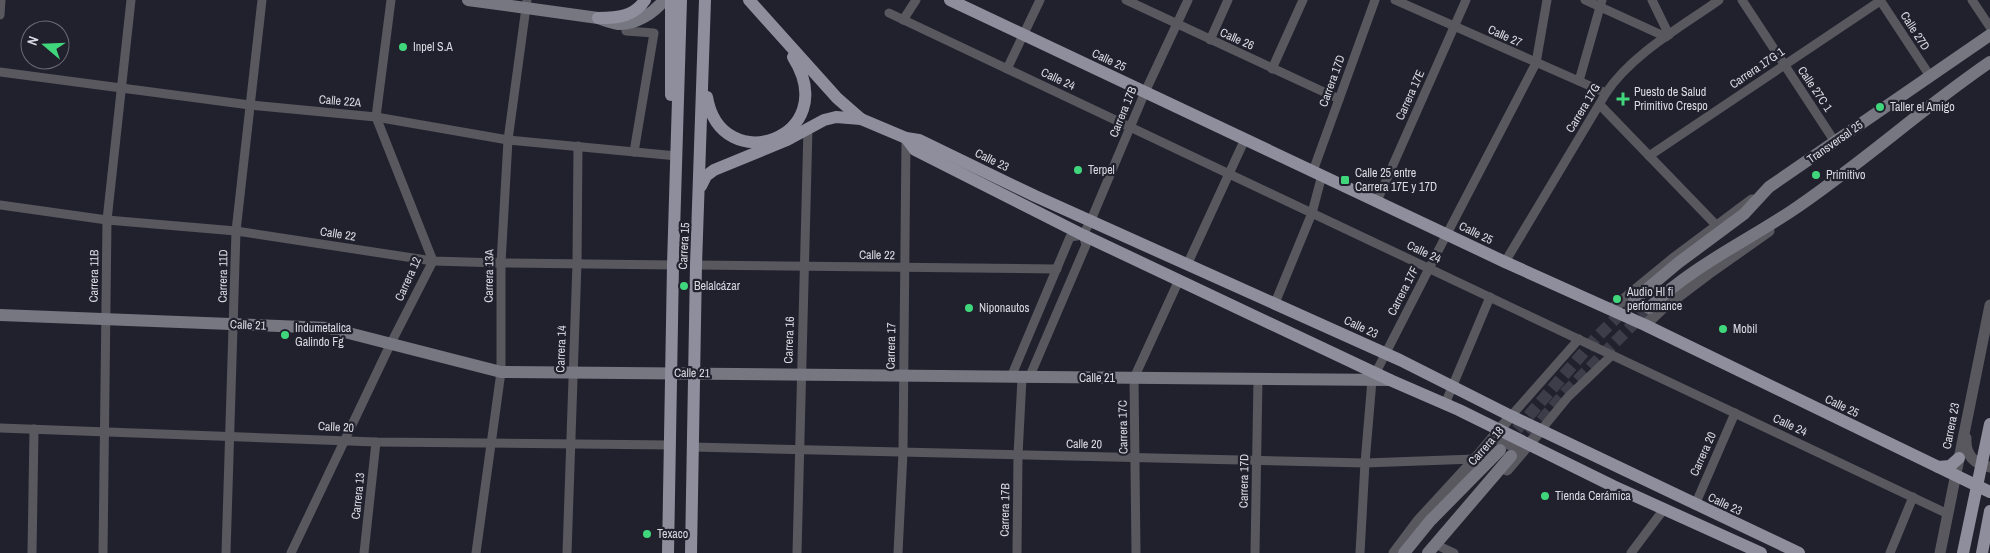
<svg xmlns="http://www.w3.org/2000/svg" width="1990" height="553" font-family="'Archivo Narrow',sans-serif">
	<rect width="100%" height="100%" fill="#21212e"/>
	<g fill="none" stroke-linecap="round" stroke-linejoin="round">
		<g stroke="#3d3d49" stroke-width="12" stroke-dasharray="12 6" stroke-linecap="butt">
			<path d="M1505,443L1597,337L1634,300"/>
			<path d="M1518,448L1565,393L1649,308"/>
		</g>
		<g stroke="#59585f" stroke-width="9">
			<path d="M1126,0L1339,99"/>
			<path d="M1395,0L1606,93"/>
			<path d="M1585,0L1666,37"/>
			<path d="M1652,0L1669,35"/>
			<path d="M1742,0L1835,142"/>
			<path d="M1880,0L1930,76"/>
			<path d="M1972,0L1990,27"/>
			<path d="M889,13L1948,514"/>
			<path d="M0,15L1,0"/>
			<path d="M903,20L916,0"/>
			<path d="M626,31L654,33L634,152"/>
			<path d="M1210,40L1228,0"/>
			<path d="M1007,69L1040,0"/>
			<path d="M1272,69L1303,0"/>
			<path d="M0,72L250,105L376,117L508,140L677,156"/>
			<path d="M1579,81L1602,0"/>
			<path d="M1600,105L1717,226"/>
			<path d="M1649,156L1880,1"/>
			<path d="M1313,171L1375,0"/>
			<path d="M1377,201L1466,0"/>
			<path d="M0,205L107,220L236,231L433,261L501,263L673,265"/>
			<path d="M1505,262L1606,93C1632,54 1681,27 1719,0"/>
			<path d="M696,265L1057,269"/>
			<path d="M1187,265L1245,139"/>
			<path d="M1275,303L1312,213L1322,175"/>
			<path d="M1011,377L1070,237L1083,235"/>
			<path d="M1029,378L1086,245L1083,235L1091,220L1145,92L1188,0"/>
			<path d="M1445,404L1490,297"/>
			<path d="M1511,416L1579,339"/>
			<path d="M0,428L376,442L671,445"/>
			<path d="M1541,430L1568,397L1612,355"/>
			<path d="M692,447L1365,463L1475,459"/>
			<path d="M1695,505L1735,413"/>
			<path d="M1441,547L1454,553"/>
			<path d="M32,553L34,429"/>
			<path d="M103,553L107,220L131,0"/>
			<path d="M226,553L236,231L262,0"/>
			<path d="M291,553L390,345L433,261L376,117L391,0"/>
			<path d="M364,553L376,442"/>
			<path d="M476,553L501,372V263L508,140L527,0"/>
			<path d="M567,553L577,263L578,146"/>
			<path d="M797,553L808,128"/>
			<path d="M898,553L903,452L906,139"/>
			<path d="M1017,553L1018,455L1022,378"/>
			<path d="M1136,553L1134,378L1179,280"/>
			<path d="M1255,553L1258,379"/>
			<path d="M1360,553L1365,463L1372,380L1437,253L1536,63L1547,0"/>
			<path d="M1631,553L1664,509"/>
			<path d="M1890,553L1913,497"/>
		</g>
		<g stroke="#59585f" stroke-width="11">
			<path d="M1612,309L1673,259L1752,200"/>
			<path d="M1645,325L1663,308L1708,274L1769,231"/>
			<path d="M1494,437L1523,451"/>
			<path d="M1966,438C1965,454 1974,465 1990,467"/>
			<path d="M1507,470L1541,430"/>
			<path d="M1394,553L1418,521L1475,459L1511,416"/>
			<path d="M1940,553L1990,305"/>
		</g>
		<g stroke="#777782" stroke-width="12">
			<path d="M468,0L598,18C604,20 611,23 618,24C635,25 654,13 664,0"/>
			<path d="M1634,300L1678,263L1744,214L1769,187L1990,35"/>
			<path d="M1649,308C1690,268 1743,243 1790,212C1859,166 1921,109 1990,62"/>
			<path d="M0,315L329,328L501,372L1390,380"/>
			<path d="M1404,553L1430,521L1500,450"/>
			<path d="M1428,553L1511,456"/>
		</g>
		<g stroke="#8f8e9c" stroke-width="12">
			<path d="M749,0L837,98L861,119L906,138L915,150L1083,235L1390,380L1459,410L1613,486L1761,553"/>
			<path d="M950,0L1505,262L1645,325L1990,492"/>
			<path d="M598,18C617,18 634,17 645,0"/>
			<path d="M671,95V0"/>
			<path d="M707,97C721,180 844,138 793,57"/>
			<path d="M906,138L919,140L1035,196L1400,360L1511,416L1799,553"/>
			<path d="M701,186L706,176L714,170L787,140L824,120L836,117L861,119"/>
			<path d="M1938,467L1950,466L1959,458"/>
			<path d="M668,553L673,265L681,0"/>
			<path d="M691,553L696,265L705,0"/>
			<path d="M1963,553L1990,424"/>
			<path d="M1982,553L1990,511"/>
		</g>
	</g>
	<g fill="#40d77c" stroke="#21212e" stroke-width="2">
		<circle cx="403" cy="47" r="5"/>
		<path d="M1620.5 91.5h5v5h5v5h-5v5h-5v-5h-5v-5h5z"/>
		<circle cx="1880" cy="107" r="5"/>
		<circle cx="1078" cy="170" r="5"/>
		<circle cx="1816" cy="175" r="5"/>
		<rect x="1340" y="175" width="10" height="10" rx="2.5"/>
		<circle cx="684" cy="286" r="5"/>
		<circle cx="1617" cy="299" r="5"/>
		<circle cx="969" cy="308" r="5"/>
		<circle cx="1723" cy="329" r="5"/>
		<circle cx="285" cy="335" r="5"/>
		<circle cx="1545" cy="496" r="5"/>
		<circle cx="647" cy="534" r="5"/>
	</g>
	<g text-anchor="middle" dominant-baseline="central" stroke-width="4.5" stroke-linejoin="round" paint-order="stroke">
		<g font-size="12" fill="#dadae3" stroke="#21212e">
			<text transform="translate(1915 31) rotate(57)">Calle 27D</text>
			<text transform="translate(1505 36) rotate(24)">Calle 27</text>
			<text transform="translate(1237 39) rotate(24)">Calle 26</text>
			<text transform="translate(1109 60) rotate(25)">Calle 25</text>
			<text transform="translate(1757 68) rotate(-34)">Carrera 17G 1</text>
			<text transform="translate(1058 79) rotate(25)">Calle 24</text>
			<text transform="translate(1332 81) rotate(-70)">Carrera 17D</text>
			<text transform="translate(1815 89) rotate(56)">Calle 27C 1</text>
			<text transform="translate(1410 95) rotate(-66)">Carrera 17E</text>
			<text transform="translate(340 101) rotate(5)">Calle 22A</text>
			<text transform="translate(1583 108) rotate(-59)">Carrera 17G</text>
			<text transform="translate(1123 112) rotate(-68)">Carrera 17B</text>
			<text transform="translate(1835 142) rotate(-35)">Transversal 25</text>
			<text transform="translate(992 160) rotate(26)">Calle 23</text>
			<text transform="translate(1476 233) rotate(26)">Calle 25</text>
			<text transform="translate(338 234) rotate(9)">Calle 22</text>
			<text transform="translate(684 246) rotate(-87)">Carrera 15</text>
			<text transform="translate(1424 252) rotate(25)">Calle 24</text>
			<text transform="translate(877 255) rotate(1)">Calle 22</text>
			<text transform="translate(94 276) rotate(-89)">Carrera 11B</text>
			<text transform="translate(223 276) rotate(-89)">Carrera 11D</text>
			<text transform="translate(489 276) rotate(-89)">Carrera 13A</text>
			<text transform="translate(408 279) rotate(-66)">Carrera 12</text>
			<text transform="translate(1403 291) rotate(-63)">Carrera 17F</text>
			<text transform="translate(248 325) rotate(2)">Calle 21</text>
			<text transform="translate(1361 327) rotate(25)">Calle 23</text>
			<text transform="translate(789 340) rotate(-88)">Carrera 16</text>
			<text transform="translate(891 346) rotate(-89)">Carrera 17</text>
			<text transform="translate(561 349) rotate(-88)">Carrera 14</text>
			<text transform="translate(692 373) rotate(1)">Calle 21</text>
			<text x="1097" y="378">Calle 21</text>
			<text transform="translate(1842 406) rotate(26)">Calle 25</text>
			<text transform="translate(1790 425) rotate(25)">Calle 24</text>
			<text transform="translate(1951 426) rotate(-79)">Carrera 23</text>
			<text transform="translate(336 427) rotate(3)">Calle 20</text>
			<text transform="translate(1123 427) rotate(-91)">Carrera 17C</text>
			<text transform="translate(1084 444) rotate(1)">Calle 20</text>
			<text transform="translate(1486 446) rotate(-49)">Carrera 18</text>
			<text transform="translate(1703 454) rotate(-66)">Carrera 20</text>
			<text transform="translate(1244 481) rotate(-89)">Carrera 17D</text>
			<text transform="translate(358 496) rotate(-84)">Carrera 13</text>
			<text transform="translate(1725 504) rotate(25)">Calle 23</text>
			<text transform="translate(1005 510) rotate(-89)">Carrera 17B</text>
		</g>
		<g font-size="12" fill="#dadae3" stroke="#21212e" text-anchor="start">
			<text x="413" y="47">Inpel S.A</text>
			<text x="1634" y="92">Puesto de Salud<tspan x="1634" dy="14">Primitivo Crespo</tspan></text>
			<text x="1890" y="107">Taller el Amigo</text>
			<text x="1088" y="170">Terpel</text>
			<text x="1355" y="173">Calle 25 entre<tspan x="1355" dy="14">Carrera 17E y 17D</tspan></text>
			<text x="1826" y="175">Primitivo</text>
			<text x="694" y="286">Belalcázar</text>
			<text x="1627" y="292">Audio HI fi<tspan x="1627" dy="14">performance</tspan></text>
			<text x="979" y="308">Niponautos</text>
			<text x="295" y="328">Indumetalica<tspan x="295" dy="14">Galindo Fg</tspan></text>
			<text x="1733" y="329">Mobil</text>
			<text x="1555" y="496">Tienda Cerámica</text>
			<text x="657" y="534">Texaco</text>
		</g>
	</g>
	<g transform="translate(45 45) rotate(289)"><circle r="24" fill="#21212e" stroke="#6b6b76"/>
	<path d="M0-4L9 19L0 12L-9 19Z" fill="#40d77c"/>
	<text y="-8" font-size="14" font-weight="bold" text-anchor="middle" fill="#dadae3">N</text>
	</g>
</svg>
